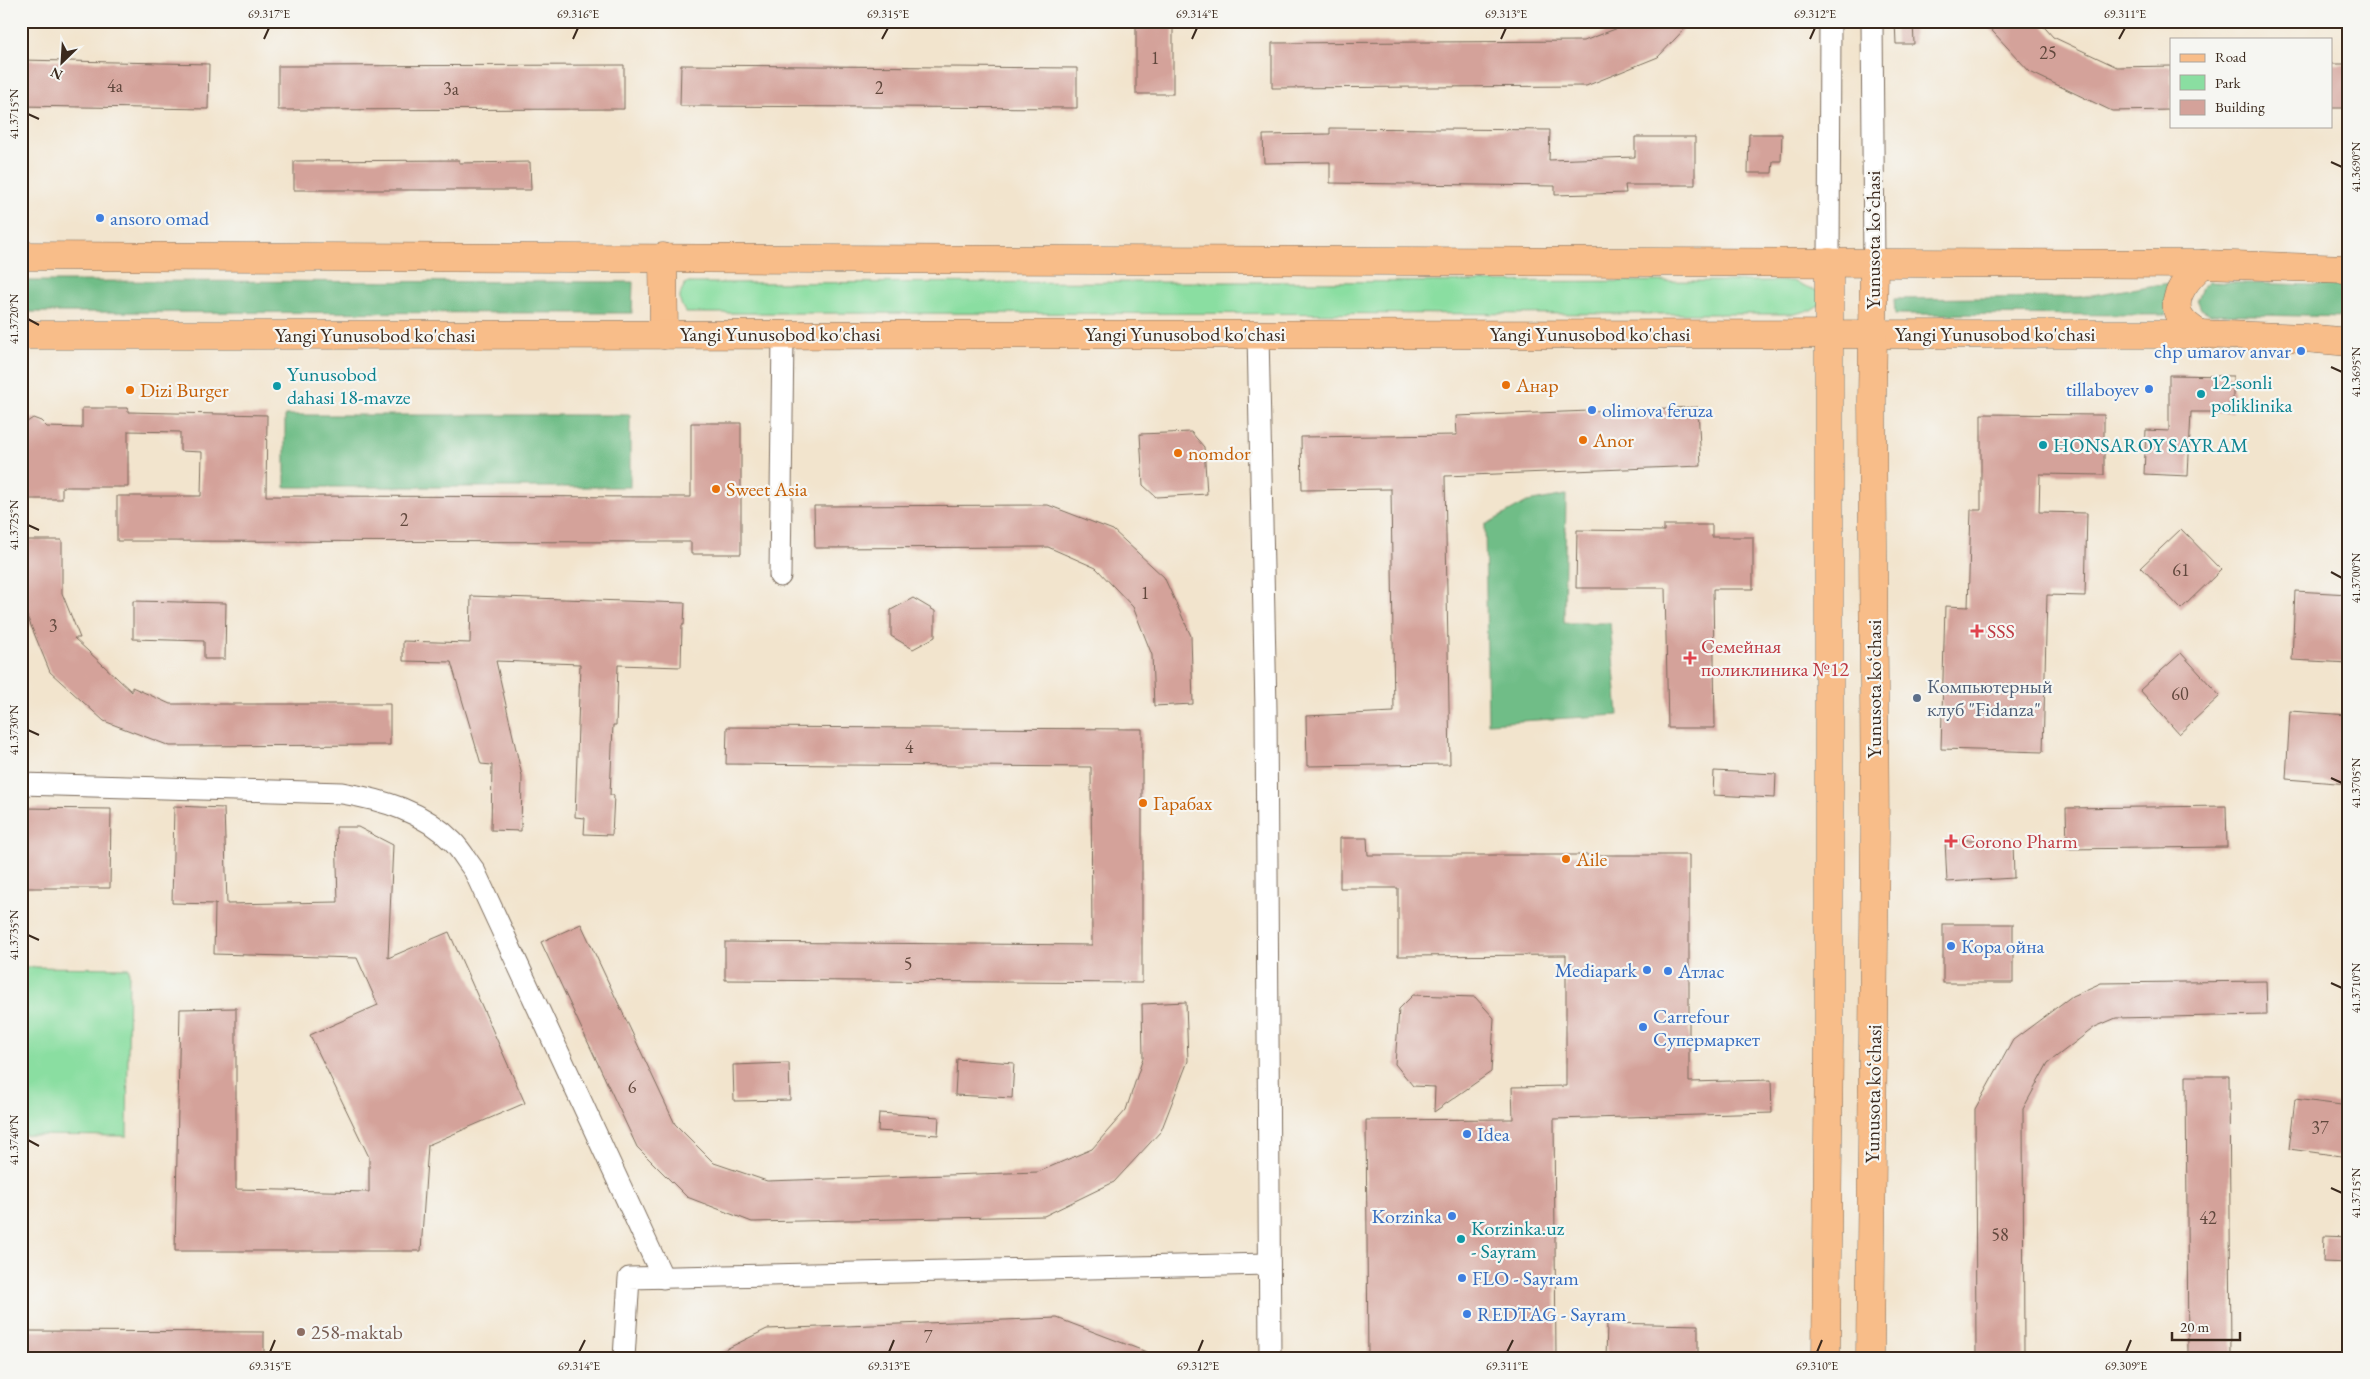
<svg xmlns="http://www.w3.org/2000/svg" width="2370" height="1379" font-family="'EB Garamond',serif">
	<rect width="100%" height="100%" fill="#f6f6f2"/>
	<filter id="ink" filterUnits="userSpaceOnUse"><feTurbulence type="fractalNoise" baseFrequency=".02" numOctaves="2"/><feDisplacementMap in="SourceGraphic" scale="10" xChannelSelector="R" yChannelSelector="G"/><feConvolveMatrix kernelMatrix="1 2 1 2 8 2 1 2 1" color-interpolation-filters="sRGB"/></filter>
	<filter id="wash" filterUnits="userSpaceOnUse"><feTurbulence type="fractalNoise" baseFrequency=".0096" numOctaves="4" result="noise"/><feDisplacementMap in="SourceGraphic" scale="20" xChannelSelector="R" yChannelSelector="G"/><feGaussianBlur stdDeviation="1.12" result="paint"/><feColorMatrix in="noise" values="0 0 0 0 0 0 0 0 0 0 0 0 0 0 0 0 0 1.4 0 .05"/><feComposite in="paint" operator="in"/></filter>
	<g filter="url(#wash)">
		<rect width="100%" height="100%" fill="#f2e4cd"/>
		<g fill="#8adea1" stroke="#628460">
			<path d="M1792,281L1822,293V303L1811,310L1794,314L686,313C678,302 678,294 686,283Z"/>
			<path d="M25,967L129,968L127,1136L24,1135Z"/>
		</g>
		<g fill="#6fbd87" stroke="#557452">
			<path d="M21,281L633,282L632,313L21,312Z"/>
			<path d="M2209,282L2349,286V317L2210,314L2201,309L2197,299L2202,288Z"/>
			<path d="M2169,283L2167,315L1895,314L1894,299L2079,297Z"/>
			<rect x="285" y="415" width="345" height="72"/>
			<path d="M1566,495L1564,623H1610L1618,715L1488,723L1485,525L1527,502Z"/>
		</g>
		<g id="blocks">
			<g fill="#d4a29a">
				<rect x="1136" y="21" width="37" height="73"/>
				<path d="M1636,21H1692L1658,57L1586,86L1272,88V43L1584,41Z"/>
				<path d="M1895,21H1913L1914,44H1896Z"/>
				<path d="M1983,21H2039L2053,37L2117,67L2171,66V110L2112,111L2030,72Z"/>
				<path d="M21,60L209,64L208,109L21,106Z"/>
				<rect x="2331" y="64" width="18" height="44"/>
				<path d="M624,65V109L278,110V66Z"/>
				<path d="M681,65L1077,68V108L680,106Z"/>
				<path d="M1330,128L1550,130L1549,160L1635,157V137H1695V185H1625L1626,193L1555,195V186L1330,183V162L1264,163L1263,135L1330,134Z"/>
				<path d="M1749,134H1782L1781,161H1773L1772,173H1748Z"/>
				<path d="M459,160V163L530,162L531,190H294V161Z"/>
				<path d="M2169,375L2233,376V412H2191L2188,476L2144,474L2146,430L2169,431Z"/>
				<path d="M1698,407L1701,466L1445,476L1450,764L1307,766L1306,716L1394,712L1391,489L1302,490L1301,437L1457,435L1456,416Z"/>
				<path d="M82,408H128V412L267,415L266,496L691,497V423H741V554H691V542L117,541V496H201L202,452L180,451V432L128,431V487H62V499H21V426L33,418L41,421L47,427L82,428Z"/>
				<path d="M1981,414L2104,415V475L2040,474L2039,512L2087,513L2085,596L2047,595L2043,752L1941,749L1945,606L1968,607L1971,510H1981Z"/>
				<path d="M1191,432L1204,447L1207,494L1156,497L1143,485L1140,434Z"/>
				<path d="M1048,505L1113,530L1164,577L1191,636L1193,704L1154,706L1152,655L1133,607L1096,568L1048,547L815,548L814,506Z"/>
				<path d="M1664,525H1712V537H1753V589H1713L1715,728H1668L1665,588H1576L1577,530L1664,531Z"/>
				<path d="M2181,529L2221,570L2181,609L2141,567Z"/>
				<path d="M23,540H62V593L80,638H74L132,692V687L170,704H390V745L170,746L104,721L50,672L22,604Z"/>
				<path d="M2295,591L2349,594V663L2292,660Z"/>
				<path d="M471,596L685,603L684,625H682L681,667L618,665L616,725H613L610,795H614L612,835L584,834L585,818L575,817L580,664L496,661L522,776L521,831L491,830L492,765L481,764L451,662L403,661V641L470,643Z"/>
				<path d="M913,598L935,611V637L913,649L891,636V610Z"/>
				<path d="M133,601L226,603L225,659H204V641L133,639Z"/>
				<path d="M2181,653L2220,696L2179,734L2140,690Z"/>
				<path d="M2290,711L2349,715V784L2286,779Z"/>
				<path d="M727,727L1142,729V983L725,980V942L1092,945L1091,767L726,764Z"/>
				<path d="M1714,771L1776,774L1775,798L1713,795Z"/>
				<path d="M174,806L224,808L227,904L338,902L336,827H358L393,845L388,958L449,932L525,1103L428,1145L421,1251H175L180,1009L236,1008V1189L369,1192V1157L310,1035L378,1005L357,958L214,954L215,904H217L172,903Z"/>
				<path d="M2226,806L2227,847L2067,849L2066,808Z"/>
				<path d="M21,808L111,809L110,888H21Z"/>
				<path d="M1340,838H1367L1368,855H1689V1082L1771,1080L1772,1113L1554,1119L1556,1358H1368L1366,1120L1513,1119L1512,1087L1566,1086V955L1398,956V888H1340Z"/>
				<path d="M1945,840H2013L2014,878L1947,882Z"/>
				<path d="M581,924L675,1124L714,1163L767,1181L1038,1172L1092,1149L1126,1110L1143,1058L1142,1004L1186,1002L1188,1061L1161,1131L1114,1182L1044,1216L752,1222L687,1197L637,1147L541,942Z"/>
				<rect x="1943" y="924" width="70" height="59"/>
				<path d="M2266,981L2267,1015L2116,1018L2095,1027L2048,1063L2023,1109L2024,1358H1976L1975,1109L2013,1040L2072,996L2101,983Z"/>
				<path d="M1413,995L1475,997L1494,1018L1491,1072L1434,1112L1435,1087L1413,1086L1395,1064L1399,1009Z"/>
				<path d="M957,1059L1014,1063L1012,1098L955,1095Z"/>
				<path d="M789,1063L790,1100L734,1101L733,1065Z"/>
				<path d="M2186,1076H2229L2231,1358H2188Z"/>
				<path d="M2295,1099L2349,1106V1157L2289,1149Z"/>
				<path d="M879,1113L939,1117L938,1135L878,1131Z"/>
				<path d="M2324,1236L2349,1237V1263L2323,1262Z"/>
				<path d="M1057,1318L1157,1356L1156,1358H708L767,1329Z"/>
				<path d="M1607,1323L1698,1325V1358H1606Z"/>
				<path d="M27,1331L264,1332V1358H27Z"/>
			</g>
		</g>
	</g>
	<g filter="url(#ink)">
		<use href="#blocks" fill-opacity="0" stroke="#7b6b5b" stroke-width="1"/>
		<g fill="none" stroke-linecap="round" stroke-linejoin="round">
			<g stroke="#7b6b5b" stroke-width="23">
				<g id="minor">
					<path d="M1872,21L1874,263"/>
					<path d="M1829,262L1830,21"/>
					<path d="M1258,334L1266,710L1270,1358"/>
					<path d="M780,576L783,335"/>
					<path d="M21,784L342,793C383,800 423,811 453,842C461,850 467,861 474,870L663,1278"/>
					<path d="M624,1358L629,1278L1269,1264"/>
				</g>
			</g>
			<g stroke="#7b6b5b" stroke-width="29">
				<g id="major">
					<path d="M21,256L2203,264L2349,269"/>
					<path d="M663,257L664,335"/>
					<path d="M2199,334C2192,329 2183,324 2179,315C2170,296 2190,275 2203,264"/>
					<path d="M21,335L2199,334L2305,338L2349,342"/>
					<path d="M1826,1358L1829,1037V262"/>
					<path d="M1870,1358L1875,833L1872,400L1874,263"/>
				</g>
			</g>
			<use href="#minor" stroke="#fff" stroke-width="21"/>
			<use href="#major" stroke="#f8bd89" stroke-width="28"/>
		</g>
	</g>
	<path fill="none" stroke="#3b2a1e" stroke-width="2" d="M264,39L269,28M573,39L578,28M882,39L888,28M1192,39L1197,28M1501,39L1506,28M1810,39L1815,28M2119,39L2125,28M28,114L39,119M2331,162L2342,167M28,319L39,325M2331,367L2342,372M28,525L39,530M2331,572L2342,578M28,730L39,735M2331,778L2342,783M28,935L39,940M2331,983L2342,988M28,1140L39,1146M2331,1188L2342,1193M270,1352L275,1340M579,1352L585,1340M889,1352L894,1340M1198,1352L1203,1340M1507,1352L1513,1340M1817,1352L1822,1340M2126,1352L2131,1340"/>
	<g fill="#3f7fe0" stroke="#f6f6f2" stroke-width="2">
		<circle cx="100" cy="218" r="5"/>
		<circle cx="2301" cy="351" r="5"/>
		<circle cx="2149" cy="389" r="5"/>
		<circle cx="1592" cy="410" r="5"/>
		<circle cx="1951" cy="946" r="5"/>
		<circle cx="1647" cy="970" r="5"/>
		<circle cx="1668" cy="971" r="5"/>
		<circle cx="1643" cy="1027" r="5"/>
		<circle cx="1467" cy="1134" r="5"/>
		<circle cx="1452" cy="1216" r="5"/>
		<circle cx="1462" cy="1278" r="5"/>
		<circle cx="1467" cy="1314" r="5"/>
	</g>
	<g fill="#e8710a" stroke="#f6f6f2" stroke-width="2">
		<circle cx="1506" cy="385" r="5"/>
		<circle cx="130" cy="390" r="5"/>
		<circle cx="1583" cy="440" r="5"/>
		<circle cx="1178" cy="453" r="5"/>
		<circle cx="716" cy="489" r="5"/>
		<circle cx="1143" cy="803" r="5"/>
		<circle cx="1566" cy="859" r="5"/>
	</g>
	<g fill="#0f9aa8" stroke="#f6f6f2" stroke-width="2">
		<circle cx="277" cy="386" r="5"/>
		<circle cx="2201" cy="394" r="5"/>
		<circle cx="2043" cy="445" r="5"/>
		<circle cx="1461" cy="1239" r="5"/>
	</g>
	<g fill="#e0444e" stroke="#f6f6f2" stroke-width="2">
		<path d="M1974.5 623.5h5v5h5v5h-5v5h-5v-5h-5v-5h5z"/>
		<path d="M1687.5 650.5h5v5h5v5h-5v5h-5v-5h-5v-5h5z"/>
		<path d="M1948.5 833.5h5v5h5v5h-5v5h-5v-5h-5v-5h5z"/>
	</g>
	<circle fill="#5c6f8a" stroke="#f6f6f2" stroke-width="2" cx="1917" cy="698" r="5"/>
	<circle fill="#8d6e63" stroke="#f6f6f2" stroke-width="2" cx="301" cy="1332" r="5"/>
	<g text-anchor="middle" dominant-baseline="central" stroke-width="4.5" stroke-linejoin="round" paint-order="stroke">
		<g font-size="18" fill="#61483d">
			<text x="2048" y="52">25</text>
			<text x="1155" y="57">1</text>
			<text x="115" y="85">4а</text>
			<text x="879" y="87">2</text>
			<text x="451" y="88">3а</text>
			<text x="404" y="519">2</text>
			<text x="2181" y="569">61</text>
			<text x="1145" y="592">1</text>
			<text x="53" y="625">3</text>
			<text x="2180" y="693">60</text>
			<text x="909" y="746">4</text>
			<text x="908" y="963">5</text>
			<text x="632" y="1086">6</text>
			<text x="2320" y="1127">37</text>
			<text x="2208" y="1217">42</text>
			<text x="2000" y="1234">58</text>
			<text x="928" y="1336">7</text>
		</g>
		<g font-size="20" fill="#366cbe" stroke="#f6f6f2" text-anchor="start">
			<text x="110" y="218">ansoro omad</text>
			<text x="2291" y="351" text-anchor="end">chp umarov anvar</text>
			<text x="2139" y="389" text-anchor="end">tillaboyev</text>
			<text x="1602" y="410">olimova feruza</text>
			<text x="1961" y="946">Кора ойна</text>
			<text x="1637" y="970" text-anchor="end">Mediapark</text>
			<text x="1678" y="971">Атлас</text>
			<text x="1653" y="1016">Carrefour<tspan x="1653" dy="23">Супермаркет</tspan></text>
			<text x="1477" y="1134">Idea</text>
			<text x="1442" y="1216" text-anchor="end">Korzinka</text>
			<text x="1472" y="1278">FLO - Sayram</text>
			<text x="1477" y="1314">REDTAG - Sayram</text>
		</g>
		<g font-size="20" fill="#3b2a1e" stroke="#f6f6f2">
			<text transform="translate(1873 240) rotate(-90)">Yunusota koʻchasi</text>
			<text x="780" y="334">Yangi Yunusobod ko'chasi</text>
			<text x="1185" y="334">Yangi Yunusobod ko'chasi</text>
			<text x="1590" y="334">Yangi Yunusobod ko'chasi</text>
			<text x="1995" y="334">Yangi Yunusobod ko'chasi</text>
			<text x="375" y="335">Yangi Yunusobod ko'chasi</text>
			<text transform="translate(1874 689) rotate(-90)">Yunusota koʻchasi</text>
			<text transform="translate(1873 1094) rotate(-89)">Yunusota koʻchasi</text>
		</g>
		<g font-size="20" fill="#0d838f" stroke="#f6f6f2" text-anchor="start">
			<text x="287" y="374">Yunusobod<tspan x="287" dy="23">dahasi 18-mavze</tspan></text>
			<text x="2211" y="382">12-sonli<tspan x="2211" dy="23">poliklinika</tspan></text>
			<text x="2053" y="445">HONSAROY SAYRAM</text>
			<text x="1471" y="1228">Korzinka.uz<tspan x="1471" dy="23">- Sayram</tspan></text>
		</g>
		<g font-size="20" fill="#c56008" stroke="#f6f6f2" text-anchor="start">
			<text x="1516" y="385">Анар</text>
			<text x="140" y="390">Dizi Burger</text>
			<text x="1593" y="440">Anor</text>
			<text x="1188" y="453">nomdor</text>
			<text x="726" y="489">Sweet Asia</text>
			<text x="1153" y="803">Гарабах</text>
			<text x="1576" y="859">Aile</text>
		</g>
		<g font-size="20" fill="#be3a42" stroke="#f6f6f2" text-anchor="start">
			<text x="1987" y="631">SSS</text>
			<text x="1701" y="646">Семейная<tspan x="1701" dy="23">поликлиника №12</tspan></text>
			<text x="1961" y="841">Corono Pharm</text>
		</g>
		<g font-size="20" fill="#4e5e75" stroke="#f6f6f2" text-anchor="start">
			<text x="1927" y="686">Компьютерный<tspan x="1927" dy="23">клуб "Fidanza"</tspan></text>
		</g>
		<g font-size="20" fill="#785e54" stroke="#f6f6f2" text-anchor="start">
			<text x="311" y="1332">258-maktab</text>
		</g>
	</g>
	<rect width="2370" height="1379" fill="none" stroke="#f6f6f2" stroke-width="55"/>
	<rect x="2170" y="38" width="162" height="90" fill="#f6f6f2" stroke="#aba49d"/>
	<rect x="2180" y="54" width="25" height="8" fill="#f8bd89" stroke="#aba49d"/>
	<text x="2215" y="62" font-size="15" fill="#3b2a1e">Road</text>
	<rect x="2180" y="75" width="25" height="15" fill="#8adea1" stroke="#aba49d"/>
	<text x="2215" y="88" font-size="15" fill="#3b2a1e">Park</text>
	<rect x="2180" y="100" width="25" height="15" fill="#d4a29a" stroke="#aba49d"/>
	<text x="2215" y="112" font-size="15" fill="#3b2a1e">Building</text>
	<g transform="translate(62 62) rotate(205)" stroke="#f6f6f2" stroke-width="4" paint-order="stroke">
	<path d="M0-4L9 19L0 12L-9 19Z" fill="#3b2a1e"/>
	<text y="-8" font-size="14" font-weight="bold" text-anchor="middle" fill="#3b2a1e">N</text>
	</g>
	<path d="M2172 1332v8h68v-8" fill="none" stroke="#3b2a1e" stroke-width="2.5"/>
	<text x="2180" y="1332" font-size="15" fill="#3b2a1e" stroke="#f6f6f2" stroke-width="4" paint-order="stroke">20 m</text>
	<rect x="28" y="28" width="2314" height="1324" fill="none" stroke="#3b2a1e" stroke-width="2"/>
	<g font-size="12" text-anchor="middle" fill="#3b2a1e">
		<text x="269" y="18">69.317°E</text>
		<text x="578" y="18">69.316°E</text>
		<text x="888" y="18">69.315°E</text>
		<text x="1197" y="18">69.314°E</text>
		<text x="1506" y="18">69.313°E</text>
		<text x="1815" y="18">69.312°E</text>
		<text x="2125" y="18">69.311°E</text>
		<text transform="translate(14 114) rotate(-90)" y="4">41.3715°N</text>
		<text transform="translate(2356 167) rotate(-90)" y="4">41.3690°N</text>
		<text transform="translate(14 319) rotate(-90)" y="4">41.3720°N</text>
		<text transform="translate(2356 372) rotate(-90)" y="4">41.3695°N</text>
		<text transform="translate(14 525) rotate(-90)" y="4">41.3725°N</text>
		<text transform="translate(2356 578) rotate(-90)" y="4">41.3700°N</text>
		<text transform="translate(14 730) rotate(-90)" y="4">41.3730°N</text>
		<text transform="translate(2356 783) rotate(-90)" y="4">41.3705°N</text>
		<text transform="translate(14 935) rotate(-90)" y="4">41.3735°N</text>
		<text transform="translate(2356 988) rotate(-90)" y="4">41.3710°N</text>
		<text transform="translate(14 1140) rotate(-90)" y="4">41.3740°N</text>
		<text transform="translate(2356 1193) rotate(-90)" y="4">41.3715°N</text>
		<text x="270" y="1370">69.315°E</text>
		<text x="579" y="1370">69.314°E</text>
		<text x="889" y="1370">69.313°E</text>
		<text x="1198" y="1370">69.312°E</text>
		<text x="1507" y="1370">69.311°E</text>
		<text x="1817" y="1370">69.310°E</text>
		<text x="2126" y="1370">69.309°E</text>
	</g>
</svg>
